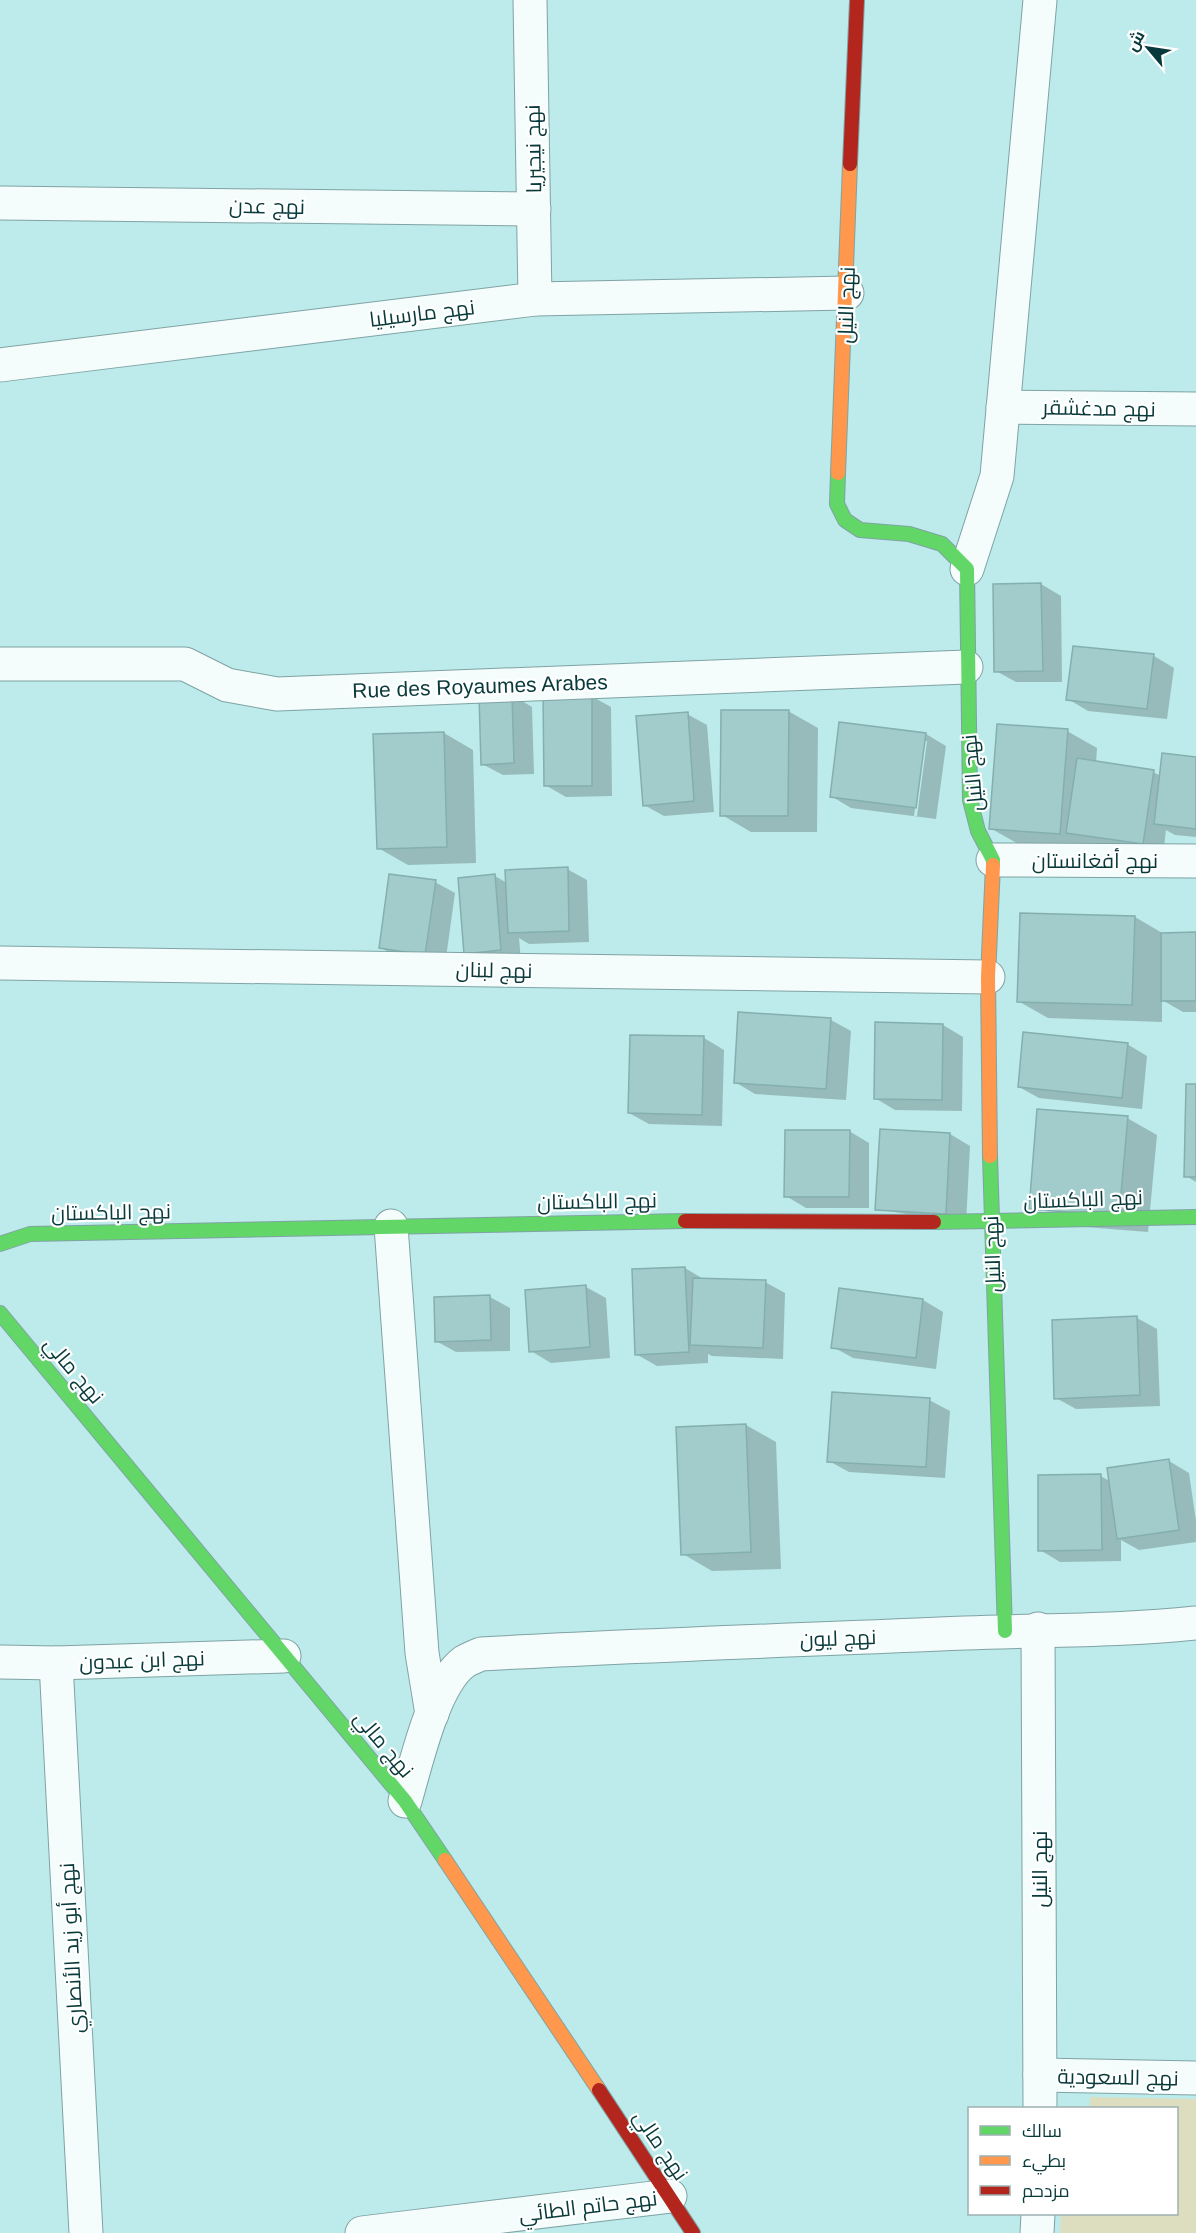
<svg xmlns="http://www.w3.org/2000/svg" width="1196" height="2233" font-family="Helvetica,Cairo,sans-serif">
	<rect width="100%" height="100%" fill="#bdeaea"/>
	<path fill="#ddddc0" d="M1090,2097L1196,2099V2233H1060L1061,2214H1176V2108H1090Z"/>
	<g fill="#0003" fill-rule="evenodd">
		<path d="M1041,584L1061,596L1062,682H1016L996,671Z"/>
		<path d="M1154,656L1174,668L1167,719L1088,711L1068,699Z"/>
		<path d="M512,695L532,707L534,774L503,775L482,764Z"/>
		<path d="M591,696L611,707L612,796L566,797L545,785Z"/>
		<path d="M788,711L818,728L817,832H751L722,815Z"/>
		<path d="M687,714L707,725L714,812L664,816L644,805Z"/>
		<path d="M1067,731L1097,748L1096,763L1153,772L1161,776L1196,758V837L1175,835L1166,830L1163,855L1089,844V850L1020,845L990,828Z"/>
		<path d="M444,733L473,750L476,863L408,865L378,848Z"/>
		<path d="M926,734L946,746L936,819L851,808L831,796ZM924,741H927L917,816H914Z"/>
		<path d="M567,869L587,880L589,942L529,944L519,938L521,961L466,953L495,876L507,883Z"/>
		<path d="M435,882L455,893L445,965L400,959L380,947Z"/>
		<path d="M1135,917L1164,934H1196V1012H1183L1162,1000V1022L1048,1018L1018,1001Z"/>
		<path d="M740,1014L831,1020L851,1031L846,1100L755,1094L735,1082Z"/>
		<path d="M943,1025L963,1037L962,1111L895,1110L875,1098Z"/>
		<path d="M704,1038L724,1050L722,1126L649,1124L629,1113Z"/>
		<path d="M1127,1044L1147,1056L1142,1109L1039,1098L1019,1087Z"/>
		<path d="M1196,1085V1182L1186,1176Z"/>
		<path d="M1127,1118L1157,1135L1148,1232L1060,1225Z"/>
		<path d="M849,1131L869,1143V1208H806L786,1196Z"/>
		<path d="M950,1134L970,1146L966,1224L877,1209Z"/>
		<path d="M685,1268L705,1280L765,1282L785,1293L783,1359L712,1356L708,1354V1363L657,1366L636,1354Z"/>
		<path d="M586,1287L606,1298L610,1358L551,1363L531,1351Z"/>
		<path d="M490,1297L510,1308V1351L456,1352L436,1341Z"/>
		<path d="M923,1300L943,1312L936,1369L853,1358L833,1347Z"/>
		<path d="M1137,1318L1157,1329L1160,1406L1076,1409L1056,1398Z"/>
		<path d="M929,1400L950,1411L945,1478L849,1472L829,1461Z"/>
		<path d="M746,1425L776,1442L781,1569L712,1571L683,1554Z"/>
		<path d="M1169,1461L1189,1473L1196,1521V1542L1139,1550L1121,1540V1561L1060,1562L1040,1550L1100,1476L1110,1481Z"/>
	</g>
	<g fill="#a2cbcb" stroke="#84afaf" stroke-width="1.5">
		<path d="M1041,583L1043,671L994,672L993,584Z"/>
		<path d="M1073,646L1154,654L1147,709L1066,700Z"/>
		<path d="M512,694L514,763L481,765L479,695Z"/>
		<path d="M592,694V786H544L543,695Z"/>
		<path d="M721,710H789L788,816H720Z"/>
		<path d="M688,712L694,801L643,806L636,716Z"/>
		<path d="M839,722L926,733L916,808L830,797Z"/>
		<path d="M997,724L1068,729L1060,834L989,829Z"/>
		<path d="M444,732L447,847L377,849L373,734Z"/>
		<path d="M1162,753L1196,757V829L1154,824Z"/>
		<path d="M1077,758L1154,770L1143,844L1066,833Z"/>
		<path d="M568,867L569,931L508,933L505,870Z"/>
		<path d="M389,874L436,880L425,955L379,948Z"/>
		<path d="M495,874L501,950L464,954L458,878Z"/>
		<path d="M1020,913L1135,916L1132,1005L1017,1002Z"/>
		<path d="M1196,932V1001H1161V933Z"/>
		<path d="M738,1012L831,1018L826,1089L734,1083Z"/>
		<path d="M875,1022L943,1024L942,1100L874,1099Z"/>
		<path d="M1023,1032L1128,1043L1122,1098L1018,1087Z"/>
		<path d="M630,1035L704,1036L702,1115L628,1113Z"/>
		<path d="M1186,1084H1196V1177H1184Z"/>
		<path d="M1037,1109L1128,1116L1119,1216L1029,1209Z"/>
		<path d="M880,1129L950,1133L946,1214L875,1210Z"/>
		<path d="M785,1130H850L849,1197H784Z"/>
		<path d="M685,1267L689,1352L635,1355L632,1269Z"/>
		<path d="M693,1278L766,1280L763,1348L690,1345Z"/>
		<path d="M586,1285L590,1347L529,1352L525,1290Z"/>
		<path d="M839,1288L923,1299L916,1358L831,1348Z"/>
		<path d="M490,1295L491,1340L435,1342L434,1297Z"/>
		<path d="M1137,1316L1140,1395L1054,1399L1052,1320Z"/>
		<path d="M832,1392L930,1398L926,1467L827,1462Z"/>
		<path d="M746,1424L751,1552L681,1555L676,1427Z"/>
		<path d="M1169,1459L1179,1530L1117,1539L1107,1468Z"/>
		<path d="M1101,1474L1102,1550L1038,1551V1475Z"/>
	</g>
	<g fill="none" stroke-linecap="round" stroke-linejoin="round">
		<g stroke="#7fa3a4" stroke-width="35">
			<g id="street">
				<path d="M530,0L535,299"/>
				<path d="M0,203L534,209"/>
				<path d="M0,365L535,299L847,293"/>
				<path d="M1003,407L1196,409"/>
				<path d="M967,569L997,476L1040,0"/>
				<path d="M0,664H185L227,685L277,694L966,667"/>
				<path d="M993,860L1196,861"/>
				<path d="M0,963L988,977"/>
				<path d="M391,1226L422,1653L432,1714"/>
				<path d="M1038,1629L1040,2108"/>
				<path d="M0,1662L56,1663L284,1656"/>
				<path d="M56,1663L86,2233"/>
				<path d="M405,1801C416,1764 433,1685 464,1662C469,1659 476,1656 481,1654C642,1645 804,1640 965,1633C1042,1630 1120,1631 1196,1623"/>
				<path d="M1040,2075L1196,2078"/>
				<path d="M362,2233L670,2196"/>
				<path d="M1037,2233L1038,2214"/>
			</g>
		</g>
		<g stroke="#7fa3a4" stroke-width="16">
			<g id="fast">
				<path d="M838,473L837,504L845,520L860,530L909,534L942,544L967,569L970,800L978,831L993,860V865"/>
				<path d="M990,1156L1005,1631"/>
				<path d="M934,1222L1196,1217"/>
				<path d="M0,1244L30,1234L685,1221"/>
				<path d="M0,1313L405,1801L445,1860"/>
			</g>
		</g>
		<g stroke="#7fa3a4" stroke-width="16">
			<g id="slow">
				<path d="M838,473L850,164"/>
				<path d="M990,1156L988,977L993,865"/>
				<path d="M445,1860L599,2090"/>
			</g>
		</g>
		<g stroke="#7fa3a4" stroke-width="16">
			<g id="jam">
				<path d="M850,164L857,0"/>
				<path d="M685,1221L934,1222"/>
				<path d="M599,2090L693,2233"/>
			</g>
		</g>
		<use href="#street" stroke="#f5fcfc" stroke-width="33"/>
		<use href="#fast" stroke="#63d668" stroke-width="14"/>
		<use href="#slow" stroke="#ff974d" stroke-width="14"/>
		<use href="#jam" stroke="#b3261e" stroke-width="14"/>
	</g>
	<g text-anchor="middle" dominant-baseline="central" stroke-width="4.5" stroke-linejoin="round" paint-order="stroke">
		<g font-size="21" fill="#093a3b" stroke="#fff">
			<text transform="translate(533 149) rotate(-91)">نهج نيجيريا</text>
			<text transform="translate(267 206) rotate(1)">نهج عدن</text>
			<text transform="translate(846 305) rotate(-88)">نهج النيل</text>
			<text transform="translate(422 313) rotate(-7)">نهج مارسيليا</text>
			<text transform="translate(1099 408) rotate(1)">نهج مدغشقر</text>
			<text transform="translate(480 686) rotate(-2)">Rue des Royaumes Arabes</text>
			<text transform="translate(972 773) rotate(-95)">نهج النيل</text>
			<text x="1095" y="860">نهج أفغانستان</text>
			<text transform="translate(494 970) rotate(1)">نهج لبنان</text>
			<text transform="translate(1083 1199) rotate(-2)">نهج الباكستان</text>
			<text transform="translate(597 1201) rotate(-1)">نهج الباكستان</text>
			<text transform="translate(111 1212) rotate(-1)">نهج الباكستان</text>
			<text transform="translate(992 1254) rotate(-92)">نهج النيل</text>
			<text transform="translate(74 1370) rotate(50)">نهج مالي</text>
			<text transform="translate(838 1638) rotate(-2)">نهج ليون</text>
			<text transform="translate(142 1660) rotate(-2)">نهج ابن عبدون</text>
			<text transform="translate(384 1744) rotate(50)">نهج مالي</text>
			<text transform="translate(1039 1869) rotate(-90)">نهج النيل</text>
			<text transform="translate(71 1948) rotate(-93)">نهج أبو زيد الأنصاري</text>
			<text transform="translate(1118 2077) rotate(1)">نهج السعودية</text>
			<text transform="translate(661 2145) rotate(56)">نهج مالي</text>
			<text transform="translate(588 2206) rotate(-7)">نهج حاتم الطائي</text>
		</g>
	</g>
	<rect x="968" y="2107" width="210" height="108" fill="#ffffff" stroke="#9db0b1" stroke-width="1.5"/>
	<rect x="980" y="2126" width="30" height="9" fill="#63d668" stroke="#9db0b1" stroke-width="1.5"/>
	<text x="1022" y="2137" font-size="18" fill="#093a3b">سالك</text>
	<rect x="980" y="2156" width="30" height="9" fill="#ff974d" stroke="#9db0b1" stroke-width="1.5"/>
	<text x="1022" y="2167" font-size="18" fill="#093a3b">بطيء</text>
	<rect x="980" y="2186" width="30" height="9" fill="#b3261e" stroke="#9db0b1" stroke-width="1.5"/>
	<text x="1022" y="2197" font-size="18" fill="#093a3b">مزدحم</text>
	<g transform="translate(1148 48) rotate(299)" stroke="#ffffff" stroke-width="4.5" paint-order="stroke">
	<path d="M0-4.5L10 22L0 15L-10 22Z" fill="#093a3b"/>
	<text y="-9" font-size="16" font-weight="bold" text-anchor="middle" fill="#093a3b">ش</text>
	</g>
</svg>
